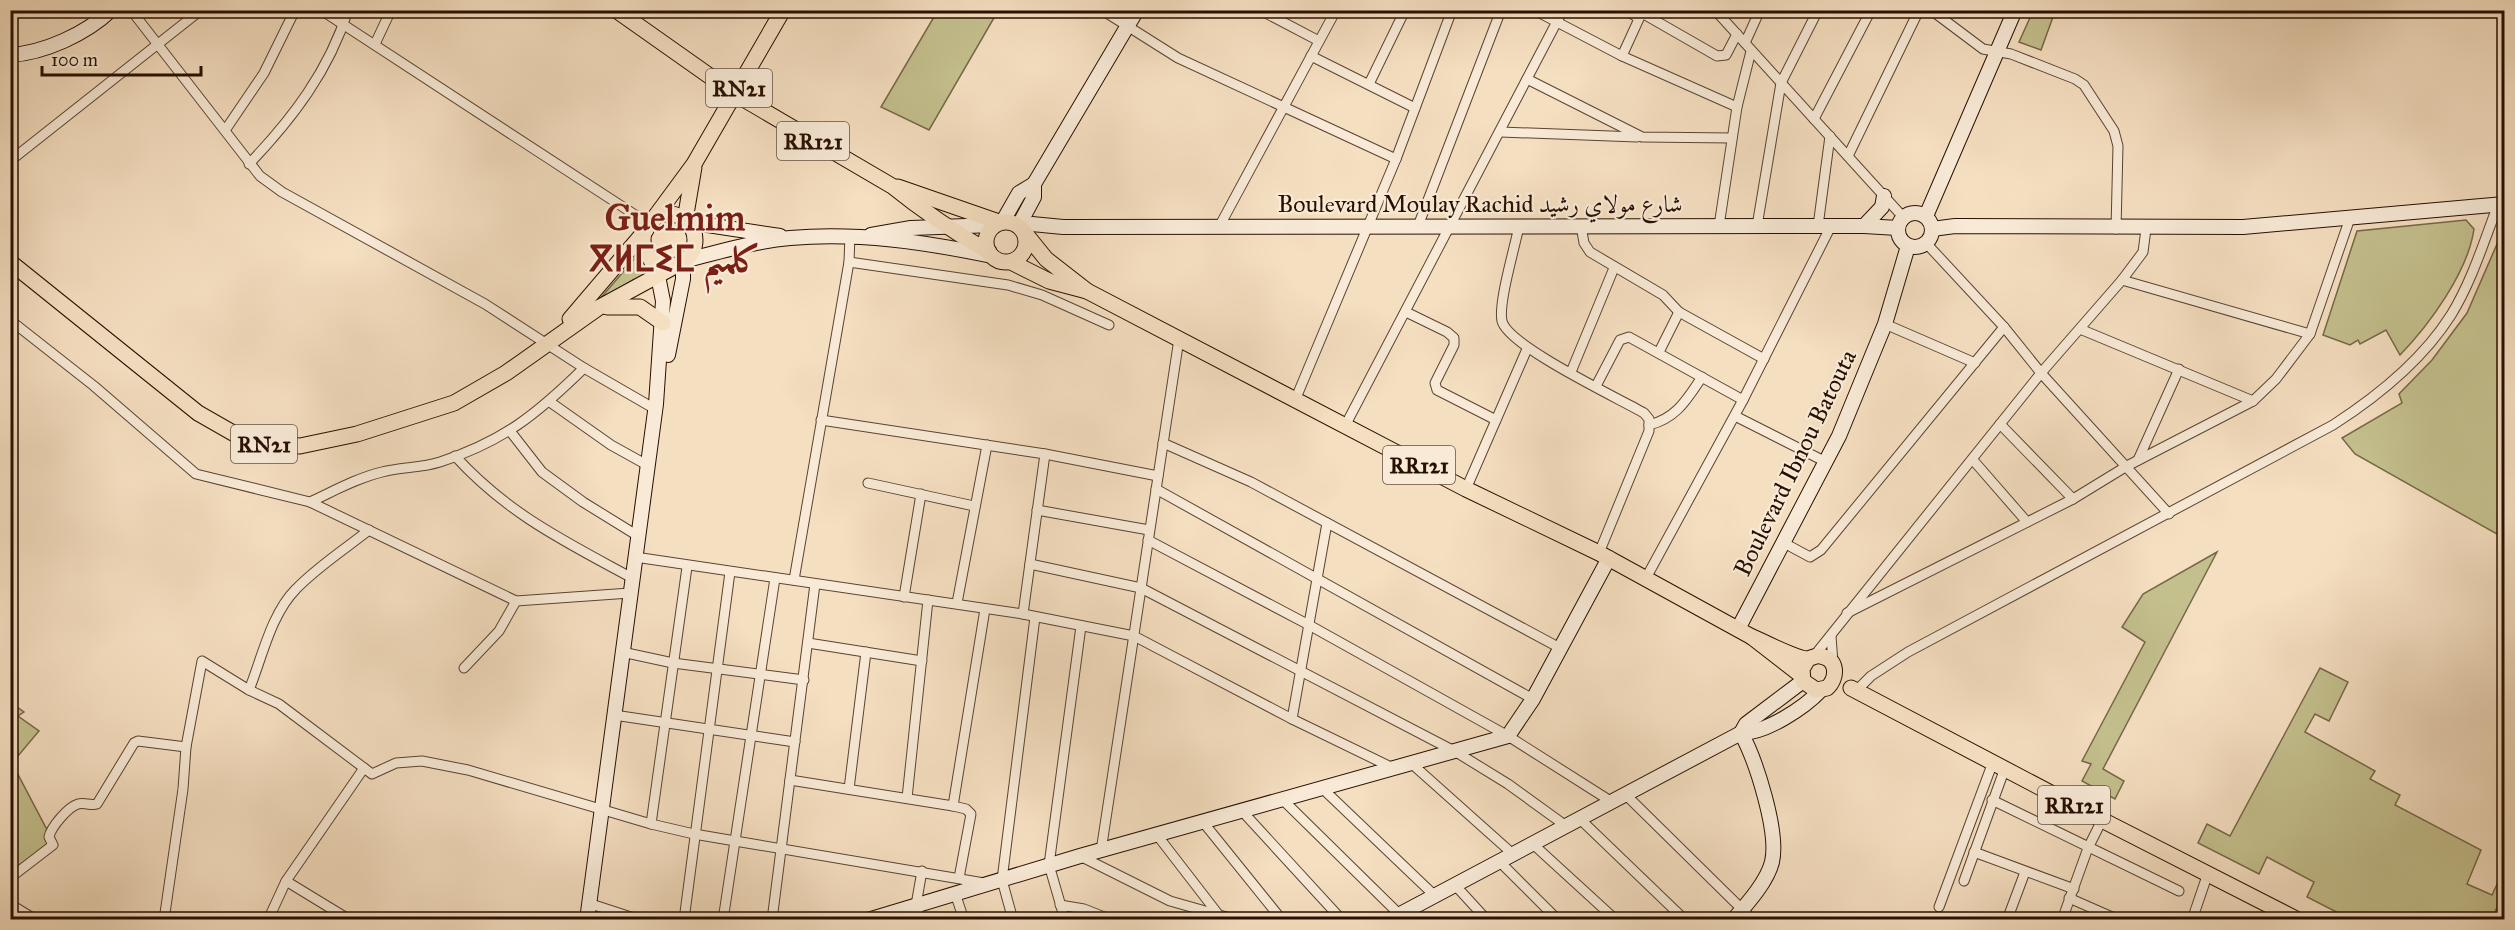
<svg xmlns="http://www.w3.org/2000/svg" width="2515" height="930" font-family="'IM FELL Great Primer',Amiri,'Noto Sans Tifinagh',serif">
	<rect width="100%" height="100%" fill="#f5dfc1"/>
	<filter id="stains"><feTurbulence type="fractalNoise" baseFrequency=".00333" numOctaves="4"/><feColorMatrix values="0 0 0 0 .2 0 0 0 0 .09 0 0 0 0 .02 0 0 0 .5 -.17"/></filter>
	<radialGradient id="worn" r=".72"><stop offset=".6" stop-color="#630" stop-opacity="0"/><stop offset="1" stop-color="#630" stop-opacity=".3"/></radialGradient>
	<g fill="#c4c08e" stroke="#766847" stroke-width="1.5">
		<path d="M938,10L998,11L929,130L881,107Z"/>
		<path d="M2033,11H2046L2053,17L2041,50L2019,42Z"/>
		<path d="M2466,220L2474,229C2468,272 2429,325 2400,355L2386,330L2360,344L2358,340L2350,345L2323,335L2357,231Z"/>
		<path d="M2504,228V538L2355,454L2342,438L2402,403L2399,394L2432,360L2467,313Z"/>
		<path d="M643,249L653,272L633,280L592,308Z"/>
		<path d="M2217,552L2103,769L2124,781L2115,799L2082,781L2091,764L2082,761L2145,642L2122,627L2143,594Z"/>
		<path d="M2320,668L2348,682L2329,721L2315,714L2305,732L2375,771L2370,779L2400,795L2395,805L2481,850L2467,884L2492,895L2504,869V890L2492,919H2350L2307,897L2314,882L2267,857L2259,874L2198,843L2207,824L2230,836Z"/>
		<path d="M10,702L24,712L18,716L39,731L12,763L55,845L11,871Z"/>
	</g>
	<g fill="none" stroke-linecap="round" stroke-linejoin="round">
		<g stroke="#5a4330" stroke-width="11">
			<g id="street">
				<path d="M131,10L260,176L282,192L485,304L584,368L655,409"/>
				<path d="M321,10L649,224"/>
				<path d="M1102,10L1178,58L1396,159"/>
				<path d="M1260,10L1319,41"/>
				<path d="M1534,10L1622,56L1737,107"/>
				<path d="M1625,10L1639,18"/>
				<path d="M1715,10L1903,217"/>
				<path d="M1931,10L1983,49L2011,54L2075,79L2084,85L2114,131L2118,146L2116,229"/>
				<path d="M1642,13L1717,56L1726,55L1737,34"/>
				<path d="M1745,43L1760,10"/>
				<path d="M375,44L391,10"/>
				<path d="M1311,56L1415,108"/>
				<path d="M1622,56L1643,10"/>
				<path d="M1527,79L1642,137L1732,138"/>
				<path d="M1369,84L1405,10"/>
				<path d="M1814,119L1871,10"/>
				<path d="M226,129L264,73L295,10"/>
				<path d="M1501,132L1637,137"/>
				<path d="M1848,156L1919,10"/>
				<path d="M10,161L201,10"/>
				<path d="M249,164C292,119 329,71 348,10"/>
				<path d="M1418,226L1501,10"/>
				<path d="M1519,226C1515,247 1498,303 1502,321C1508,346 1618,398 1644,413L1649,419V431L1599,553"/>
				<path d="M1581,226L1584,243L1590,252L1663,295L1679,312L1764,359"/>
				<path d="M1719,226L1737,107L1751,51"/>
				<path d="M1757,226L1781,83L1818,10"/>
				<path d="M1818,226L1830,136"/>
				<path d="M1219,227L1336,10"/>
				<path d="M1926,243L2004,327L2041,373L2169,514"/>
				<path d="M849,262L1008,285L1042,295L1109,325"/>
				<path d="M2122,280L2310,334"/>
				<path d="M1406,312L1447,332L1454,338V345L1435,383L1437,390L1496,420"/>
				<path d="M10,320L94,386L196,474L310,502L516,601L630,593"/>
				<path d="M1885,324L1975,363"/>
				<path d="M2080,329L2253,401"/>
				<path d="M1659,352L1679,312"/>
				<path d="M1571,372L1614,268"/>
				<path d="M1596,386L1620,340L1629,337L1743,400"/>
				<path d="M1296,398L1396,159L1452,10"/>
				<path d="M550,402L611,445L647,465"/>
				<path d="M1735,416L1826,462"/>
				<path d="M821,420L1045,454L1158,476"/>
				<path d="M2000,424L2073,499"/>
				<path d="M1649,425C1677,418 1687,399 1702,377"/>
				<path d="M1345,426L1563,10"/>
				<path d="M510,431L542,472L583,502L638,536"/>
				<path d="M1163,443L1251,482L1560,648"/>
				<path d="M455,456C508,514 564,541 632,578"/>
				<path d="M1973,460L2027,522"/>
				<path d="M2138,460L2179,369"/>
				<path d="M868,483L974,506"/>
				<path d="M1156,489L1533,699"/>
				<path d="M1466,489L1527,349"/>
				<path d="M310,502C334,491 357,478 382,472C401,467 421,468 440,462C504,441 537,414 584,368"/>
				<path d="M1037,510L1149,530"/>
				<path d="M1148,540L1309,625L1508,736L1612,802"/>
				<path d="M1784,543L1810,557L1821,550L2004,327"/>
				<path d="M635,557L1023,614L1134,636L1292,719L1395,769"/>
				<path d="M1030,564L1141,588L1456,752L1508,784L1566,826"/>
				<path d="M1646,578L1743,400L1831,226"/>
				<path d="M794,580L849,262L850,235"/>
				<path d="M904,597L921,494"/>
				<path d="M957,603L987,445"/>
				<path d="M1847,613L2073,499L2127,466L2253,401L2276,379L2310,334L2350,218"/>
				<path d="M1023,614L1045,454"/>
				<path d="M1831,636L1833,663"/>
				<path d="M808,643L922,661"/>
				<path d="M622,652L673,663L804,680"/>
				<path d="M1814,656L2041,373L2122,280L2143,252L2146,229"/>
				<path d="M464,668L499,631L516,601"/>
				<path d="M249,690C262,658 271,614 296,589C317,567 345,549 369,530"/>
				<path d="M1857,690L1871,676L1908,652L2333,425C2378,396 2422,361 2451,315C2472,281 2484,241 2498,205"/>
				<path d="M614,715L795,742"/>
				<path d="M1292,719L1327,523"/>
				<path d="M1412,764L1514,855"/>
				<path d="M790,780L953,806L985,609"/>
				<path d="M849,789L866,652"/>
				<path d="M1323,789L1434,895"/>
				<path d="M1626,795L1753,920"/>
				<path d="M907,798L928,600"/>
				<path d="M1283,800L1399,914"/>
				<path d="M1992,800L2179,891"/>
				<path d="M953,806L966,809L971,814L959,878"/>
				<path d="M1242,811L1342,920"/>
				<path d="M1580,819L1685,920"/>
				<path d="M1203,822L1282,920"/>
				<path d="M651,824L687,567"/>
				<path d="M1157,835L1218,914"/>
				<path d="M1534,845L1616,920"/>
				<path d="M1101,851L1179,339"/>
				<path d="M1974,852L2074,889"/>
				<path d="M1080,856L1170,901L1237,920"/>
				<path d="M1500,862L1558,920"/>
				<path d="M10,878L53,845L49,837C51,827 68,807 78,804C85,802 90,806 97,804L134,743L138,741L186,747"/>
				<path d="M286,881L350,920"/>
				<path d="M1964,881L2005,768"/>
				<path d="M1455,885L1487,920"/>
				<path d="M955,893L964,920"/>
				<path d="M2069,898L2119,920"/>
				<path d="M588,903L640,920"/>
				<path d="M10,904L36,920"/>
				<path d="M1060,905L1084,909L1112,920"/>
				<path d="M1939,907L1993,762"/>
				<path d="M164,920L183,789L186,747L202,661L249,690L279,704L372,774L396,763L422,761L468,770L651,824L694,834L984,883"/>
				<path d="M268,920L286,881L364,768"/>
				<path d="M684,920L730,572"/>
				<path d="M723,920L775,578"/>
				<path d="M772,920L815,584"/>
				<path d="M920,920L916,905L922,871"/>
				<path d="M1013,920L1002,880L1035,617"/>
				<path d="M1065,920L1049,865L1081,626"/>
				<path d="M2007,920L2025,872"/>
				<path d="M2062,920L2088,848L2102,820"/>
				<path d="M2192,920L2208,873"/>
			</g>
		</g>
		<g stroke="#270f00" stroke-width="16">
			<g id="secondary">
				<path d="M10,55C44,53 86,34 111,10"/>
				<circle cx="1915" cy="230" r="17"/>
				<path d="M1926,216L2015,10"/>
				<path d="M1003,221L1019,193L1034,184"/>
				<path d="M688,222L780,236"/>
				<path d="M1019,225L1034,197V184L1137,10"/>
				<path d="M1864,226L1882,207L1884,196"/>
				<path d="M1021,228L1032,224L1063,227L1864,226L1898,228"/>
				<path d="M1932,229L1955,226L2243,227L2504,204"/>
				<path d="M871,235L911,228L994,225"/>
				<path d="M686,260C720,252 755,241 790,238C858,232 925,242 992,256"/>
				<path d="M668,355L683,279V263"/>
				<path d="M1738,629L1839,436L1885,324L1908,246"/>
				<path d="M1741,733L1746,724L1803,681"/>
				<path d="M587,920L656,404L663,301L658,276L649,257"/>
				<path d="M868,920L1080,856L1508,736L1533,699L1609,558"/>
				<path d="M1389,920L1741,733C1766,733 1804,708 1821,690"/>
				<path d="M1733,920C1747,904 1767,882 1772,862C1779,832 1756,760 1741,733"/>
			</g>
		</g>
		<g stroke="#270f00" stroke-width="17">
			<g id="primary">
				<path d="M616,10L735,94L892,186C923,211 954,232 989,252"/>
				<path d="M898,187L999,222"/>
				<circle cx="669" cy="240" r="26"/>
				<path d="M685,220L694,167"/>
				<path d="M652,221L694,164L783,10"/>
				<circle cx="1006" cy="242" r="20"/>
				<path d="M1025,233L1046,259L1087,291L1466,489L1599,553L1752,637"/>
				<path d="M10,262L198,413L240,437L259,443L300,446L357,434L454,403L506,373L598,308L677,265"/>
				<path d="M1011,262L1049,281L1087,291"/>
				<path d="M607,307H640L663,323"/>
				<path d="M570,319L646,230"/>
				<path d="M1801,675L1752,637C1767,643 1792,657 1806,659C1811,659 1815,655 1820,656C1838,658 1838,678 1827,688L1816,690L1803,681L1802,669L1808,659"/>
				<path d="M1851,688L2102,820L2298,920"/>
			</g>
		</g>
		<use href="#street" stroke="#f8ead7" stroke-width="9"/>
		<use href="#secondary" stroke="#f8ead7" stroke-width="14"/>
		<use href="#primary" stroke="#f5dfc1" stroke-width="15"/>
	</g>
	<g text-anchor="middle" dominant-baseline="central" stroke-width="4.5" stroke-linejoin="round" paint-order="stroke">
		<g fill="#f8ead7" stroke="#665140" stroke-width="1.5">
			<rect x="706" y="69" width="66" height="38" rx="4.5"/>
			<rect x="777" y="122" width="72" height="38" rx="4.5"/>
			<rect x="231" y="425" width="66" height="38" rx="4.5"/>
			<rect x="1383" y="446" width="72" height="38" rx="4.5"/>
			<rect x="2038" y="786" width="72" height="38" rx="4.5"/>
		</g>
		<g font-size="22" font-weight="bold" fill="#270f00">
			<text x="739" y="88">RN21</text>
			<text x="813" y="141">RR121</text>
			<text x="264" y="444">RN21</text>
			<text x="1419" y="465">RR121</text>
			<text x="2074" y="805">RR121</text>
		</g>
		<g font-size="24" fill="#270f00" stroke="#f8ead7">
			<text x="1480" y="204">Boulevard Moulay Rachid شارع مولاي رشيد</text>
			<text transform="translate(1795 463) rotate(-64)">Boulevard Ibnou Batouta</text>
		</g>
		<g font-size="36" font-weight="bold" fill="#7a1f14" stroke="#f8ead7">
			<text x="675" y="218">Guelmim<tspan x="675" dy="41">ⴳⵍⵎⵉⵎ كلميم</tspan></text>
		</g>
	</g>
	<rect width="2515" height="930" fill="none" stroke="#f5dfc1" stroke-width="36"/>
	<rect x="12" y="12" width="2491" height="906" fill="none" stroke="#270f00" stroke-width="3"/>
	<rect x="18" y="18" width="2479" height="894" fill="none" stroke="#270f00" stroke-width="1.5"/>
	<path d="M42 66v9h159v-9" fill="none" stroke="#270f00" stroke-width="3"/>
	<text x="51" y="66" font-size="18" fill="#270f00" stroke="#f8ead7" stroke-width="4.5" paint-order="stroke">100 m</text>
	<rect width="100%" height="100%" filter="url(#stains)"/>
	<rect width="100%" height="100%" fill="url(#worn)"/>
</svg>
